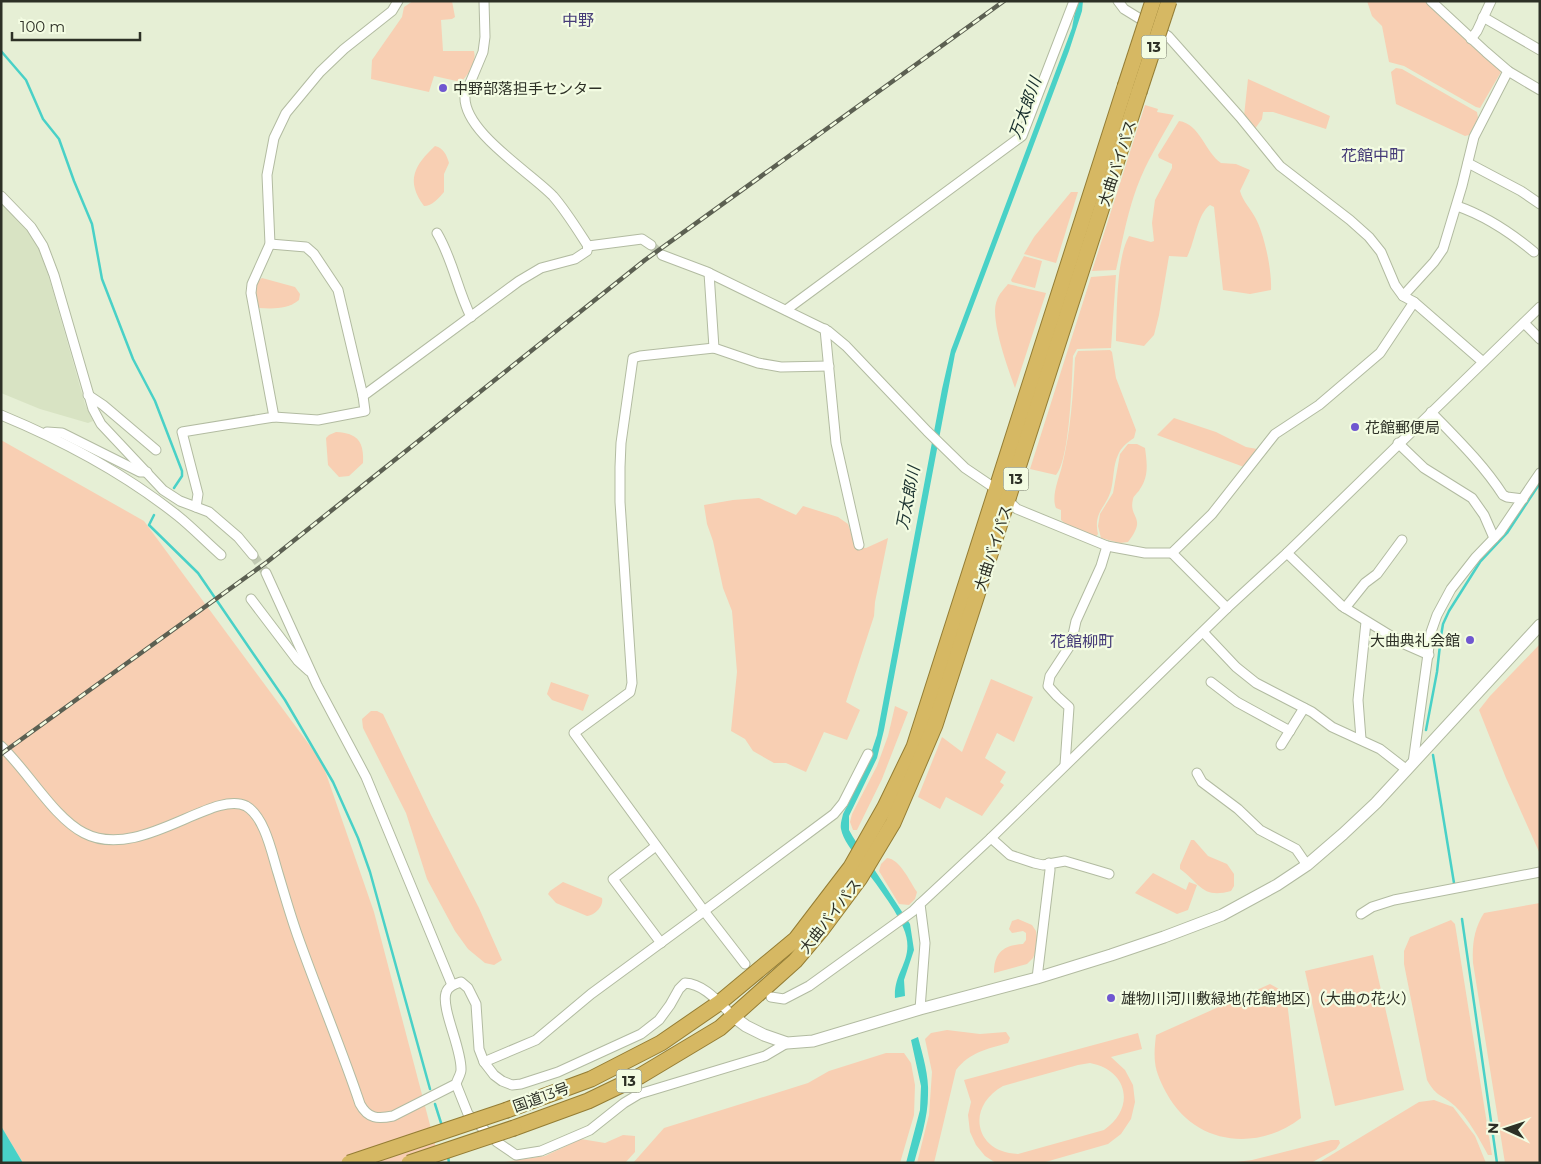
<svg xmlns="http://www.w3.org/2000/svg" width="1541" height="1164" font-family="Montserrat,'Noto Sans JP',sans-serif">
	<rect width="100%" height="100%" fill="#e6efd5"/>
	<path fill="#d8e3c3" d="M1,200L26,227L39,248L50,281L85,404L93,421L88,423L40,409L1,393Z"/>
	<g fill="#f8cfb3" fill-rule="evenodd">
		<path d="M413,1H452L455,17L452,19L441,20L443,51H474C477,62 469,74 461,82L434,76L429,92L371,79L372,60L402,17L404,7Z"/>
		<path d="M1367,1H1427L1501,69V72L1480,108L1476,107L1404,66L1389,62L1382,26L1372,16Z"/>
		<path d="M1396,68L1402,69L1477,112L1478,118L1469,135L1465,136L1396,104L1391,72Z"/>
		<path d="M1248,79L1330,116L1326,129L1273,112H1263L1262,119L1254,130L1244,116Z"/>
		<path d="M1145,105L1158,109L1157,112L1174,115C1161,139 1146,162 1137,187C1127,214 1122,243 1116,270L1092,271Z"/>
		<path d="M1179,121C1200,124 1205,152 1221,163L1236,164L1250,170L1240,191C1243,202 1252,210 1257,221C1265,238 1272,271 1271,290L1250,294L1223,290L1214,207L1210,205C1197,214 1195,242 1187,257L1169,256L1159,315L1154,335L1144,346L1116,341C1117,314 1116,259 1129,236L1151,242L1154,241L1152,223L1155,200L1172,168V164L1159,158L1158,155Z"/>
		<path d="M435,146C444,148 447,156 449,163L444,174V192C439,198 432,206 424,206C405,180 415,165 435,146Z"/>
		<path d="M1071,192H1078L1056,263L1024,254L1034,237Z"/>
		<path d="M1024,256L1042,261L1035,288L1012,282L1011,280Z"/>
		<path d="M1116,275L1111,348L1077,349L1073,356C1072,379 1070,460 1056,475L1030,469L1091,277Z"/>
		<path d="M262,278L295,287L300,294L299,300C288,309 274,309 259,308L256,305L255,283Z"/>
		<path d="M1008,284L1046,293L1015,388C1008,368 989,318 997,300C999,294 1004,289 1008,284Z"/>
		<path d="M1110,350L1112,352L1116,378L1136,430L1134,438C1128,442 1121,447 1118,455C1113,465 1114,479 1111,490C1106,508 1093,512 1098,534L1095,538L1067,525L1061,520V510L1056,508C1051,496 1059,478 1062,466C1071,430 1073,394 1075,358L1078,351Z"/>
		<path d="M1174,418L1216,432L1246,447L1257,449L1258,452L1244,467L1157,435Z"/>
		<path d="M336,432C358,433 364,442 363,463L349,476L339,477L328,465L326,438L329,435Z"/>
		<path d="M1,440L144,521L322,762L374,912L440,1163H23L1,1126Z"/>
		<path d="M1128,444H1137L1145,448C1147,463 1149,476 1140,489C1138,493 1134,495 1133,499C1128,519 1148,516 1128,542L1120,543L1101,538L1098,526L1100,514L1113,493L1120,454Z"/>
		<path d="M759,498L796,515L803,506L838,517L848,524L856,547L866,548L888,538L875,602L874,616L846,702L860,710L847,740L824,732L806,772L786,763H774L753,751L745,739L731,731L737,672L732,611L723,588L713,541L707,524L704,505L733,500Z"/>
		<path d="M1540,644V854L1506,778L1479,710L1490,696Z"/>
		<path d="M991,679L1033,697L1014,742L997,733L985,758L1006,772L1000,782L1004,785L982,816L946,797L940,809L918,797L942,737L962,752Z"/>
		<path d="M551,682L589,695L583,711L552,700L547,694Z"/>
		<path d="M895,706L908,712L882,779L857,830H853L850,822L852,814L877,766L888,736Z"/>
		<path d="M371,711H377L383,714L431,815L479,908L502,960L494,965L485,963L468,949L455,931L427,879L406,813L363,728L362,719Z"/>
		<path d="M1191,840H1194L1208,856L1227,864L1234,874V886L1231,891C1202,899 1201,884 1180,869V865Z"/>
		<path d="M887,858C900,859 910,882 917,892L915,899L909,905L899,904L879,871L881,864Z"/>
		<path d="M1153,873L1186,890L1189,882L1197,885L1188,910L1177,914L1135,893Z"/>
		<path d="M563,882L602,898C604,906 595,915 587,916L556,903L548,894L550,891Z"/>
		<path d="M1540,903V1163H1505L1473,963C1472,944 1474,929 1484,913Z"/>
		<path d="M1018,919L1032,925L1036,931L1038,945L1033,958L1027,964L994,973C994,953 1003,945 1023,944L1026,940V933L1023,931L1012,933L1009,929L1012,921Z"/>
		<path d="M1451,920L1455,924L1492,1155H1488C1480,1140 1468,1118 1455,1106C1442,1094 1437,1098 1427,1080L1404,964V951L1410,937Z"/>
		<path d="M1373,955L1404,1090L1335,1106L1305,971Z"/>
		<path d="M1270,984L1286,993L1301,1118C1257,1152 1195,1145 1167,1094C1162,1085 1156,1073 1155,1062C1154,1053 1155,1044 1156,1035Z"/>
		<path d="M947,1030L980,1034L1006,1032L1010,1038L1008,1043C987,1049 970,1052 956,1070L934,1163H917L929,1115L932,1072L925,1039L931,1033Z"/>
		<path d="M1138,1033L1142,1049L1111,1057L1125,1070L1133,1085L1135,1102L1131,1119L1121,1134L1108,1144L1042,1163H996L985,1156L976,1145L970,1132L968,1115L971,1102L964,1080ZM1090,1063C1128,1070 1136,1108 1104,1130L1018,1154C975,1153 965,1107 1003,1086L1078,1065Z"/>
		<path d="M886,1053H904L911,1063L915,1085L914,1115L900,1163H633L664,1128L808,1083L829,1071Z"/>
		<path d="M1434,1100L1453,1107L1475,1136L1486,1163H1318L1419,1102Z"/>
		<path d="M623,1135L635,1136V1152L625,1163H498L545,1156L581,1139L605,1143Z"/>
		<path d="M1331,1140H1339L1340,1143L1336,1149L1311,1163H1229L1252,1160Z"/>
	</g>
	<g fill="#49d1c7">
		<path d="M1077,1H1083L1082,11L1069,51L955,354L884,730L877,758L849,816V830L853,837L910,924L914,950L904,980L905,996L895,998C893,970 917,959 903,927C893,904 873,881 858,859C852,850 843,840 841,829C840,824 842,819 843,814L866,768L877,735L942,389L951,350L1072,28Z"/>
		<path d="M918,1037C923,1056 929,1076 928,1095C928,1118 920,1141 914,1163H906L920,1110L921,1086L911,1040Z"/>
		<path d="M1,1126L23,1163H1Z"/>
	</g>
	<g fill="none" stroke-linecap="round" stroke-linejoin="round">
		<g stroke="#49d1c7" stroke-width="2.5">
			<path d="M1,51L26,80L43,119L59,139L74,181L92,224L102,279L133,359L155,401L182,471V476L174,488"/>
			<path d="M154,515L149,525L198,573L285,700L333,782L358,838L370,872L430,1089"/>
			<path d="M1426,730L1437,672L1441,636L1443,624L1449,611L1480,562L1507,533L1540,483"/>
			<path d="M1433,755L1454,883"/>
			<path d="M1462,919L1497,1163"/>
			<path d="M435,1104L442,1126"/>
			<path d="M448,1156L449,1163"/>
		</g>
		<g stroke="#c1c9b2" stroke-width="9" stroke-dasharray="9 4.5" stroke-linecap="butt">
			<path d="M651,245L662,255"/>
			<path d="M253,555L266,573"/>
		</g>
		<g stroke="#b2bba1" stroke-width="11">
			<g id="minor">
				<path d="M484,1L485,37L483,52L465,95C462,131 530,172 553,196C566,211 577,229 588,246"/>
				<path d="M1118,1L1124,9L1168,36L1240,117L1280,166L1350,220L1369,237L1381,252L1395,285L1403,296L1414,302L1483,362"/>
				<path d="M1431,1L1486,52L1508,71L1540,90"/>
				<path d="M1483,17L1540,50"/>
				<path d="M1471,39L1477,31L1491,1"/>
				<path d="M1468,163L1521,191L1540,204"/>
				<path d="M1,196L31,227L43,246L54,275L93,409L101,424L163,490L180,501L209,512L238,537L253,555"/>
				<path d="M1457,206C1486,216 1510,232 1534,252"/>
				<path d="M437,233C453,260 457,289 471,317"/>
				<path d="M270,244L306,247L314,254L338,290L363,396L365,411L318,420L274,417"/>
				<path d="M588,246L642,239L651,245"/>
				<path d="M662,255L707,272L828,331L846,346L927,431L965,468L996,489L1017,509L1107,546L1145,553H1172L1212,514L1275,434L1319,405L1380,353L1414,302"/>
				<path d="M709,273L714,348L758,363L781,367L829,366"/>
				<path d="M1403,296L1434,262L1443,249L1462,186L1474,137L1508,71"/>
				<path d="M786,310L1022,136L1074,1"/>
				<path d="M1524,323L1540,339"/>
				<path d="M825,329L836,443L859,545"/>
				<path d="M714,348L640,356L633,358L621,443L620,467V502L632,683L630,692L574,733L704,911L745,964"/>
				<path d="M88,395L103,405L156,450"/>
				<path d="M363,396L519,281L541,268L575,259L587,251L588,246"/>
				<path d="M1431,412C1457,439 1483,464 1503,495L1507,497L1523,499"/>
				<path d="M1,415C64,441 124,473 178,516C193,528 206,542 221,555"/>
				<path d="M47,432L62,433L140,472H147"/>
				<path d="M1398,443L1424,468L1472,498L1484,515L1494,538"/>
				<path d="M196,507L198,494L182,432L274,417L251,293L252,284L270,244L267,175L274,138L286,113L320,72L344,49L392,11L398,1"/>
				<path d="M1172,553L1227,608"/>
				<path d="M1287,553L1342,606L1404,644L1429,655"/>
				<path d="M266,573L317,685L366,777L452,985"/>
				<path d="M251,599L298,661L309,671"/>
				<path d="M1345,608L1365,583L1377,574L1402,540"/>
				<path d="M1203,632L1236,667L1256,683L1312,712L1332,727L1380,749L1407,770"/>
				<path d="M1211,682L1237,702L1290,731"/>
				<path d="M1361,739L1358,700L1366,622"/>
				<path d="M1281,745L1304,708"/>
				<path d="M1,746C27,770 54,818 84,833C139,862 213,789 246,806C265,817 272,854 278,873C284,893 290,914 297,934C317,991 341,1047 360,1104C368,1119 378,1119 393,1116L456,1084C457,1080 461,1074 461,1070C462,1049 441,1009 446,993C448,986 455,984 461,982L468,988L476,1004L479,1049L484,1062L494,1075L502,1081L512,1085L521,1084L558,1072L641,1034L659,1020L670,1005L679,989L685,983C705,984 720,1004 734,1017"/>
				<path d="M1413,763L1431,632L1437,615L1451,589L1476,557L1500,532L1540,473"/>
				<path d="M1065,765L1069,707L1057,696L1048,686L1050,676L1071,644L1076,621L1101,566L1107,546"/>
				<path d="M1197,773L1202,782L1238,809L1260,830L1296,849L1307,865"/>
				<path d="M991,838L1010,855L1034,863L1043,865L1065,861L1109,874"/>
				<path d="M656,846L613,879L661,943"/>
				<path d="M1361,914L1372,907L1394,900L1540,872"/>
				<path d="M1037,978L1050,870L1049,863"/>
				<path d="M771,997L784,999L809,986L913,911L920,904"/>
				<path d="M920,1009L925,943L920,904L991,838L1227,608L1287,553L1540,307"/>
				<path d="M484,1062L536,1040L591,994L704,911L834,814L843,803L868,754"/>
				<path d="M456,1084L468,1114L497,1142L516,1155L541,1151L590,1130L624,1103L639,1094L765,1056L787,1043"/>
			</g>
		</g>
		<g stroke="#b2bba1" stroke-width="13">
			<path id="tertiary" d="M734,1017L746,1026L764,1035L787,1043L813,1041L920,1009L1037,978L1111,955L1164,937L1222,915L1277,885L1307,865L1343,834L1376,803L1540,625"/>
		</g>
		<g stroke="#947d34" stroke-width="17">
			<g id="trunk">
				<path d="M507,1110L591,1079L661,1043L719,1003L796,939L851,867L885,807L914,747L1125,87"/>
				<path d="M514,1128L588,1101L640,1076L720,1028L795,961L822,929L860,878L893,823L935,725L1139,92"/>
			</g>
		</g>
		<use href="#minor" stroke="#fff" stroke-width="9"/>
		<use href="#tertiary" stroke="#fff" stroke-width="11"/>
		<use href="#trunk" stroke="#d6b863" stroke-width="15"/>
		<g stroke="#5c6052" stroke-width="4.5">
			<path id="rail" d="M1,754L267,562L645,260L1004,1"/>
		</g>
		<use href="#rail" stroke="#f3fce2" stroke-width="2.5" stroke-dasharray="8" stroke-linecap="butt"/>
		<g stroke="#947d34" stroke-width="17" stroke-linecap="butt">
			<g id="trunk-bridge">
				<path d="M1125,87L1153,1"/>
				<path d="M1139,92L1169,1"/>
				<path d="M349,1163L507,1110"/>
				<path d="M409,1163L514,1128"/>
			</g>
		</g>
		<use href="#trunk-bridge" stroke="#d6b863" stroke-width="15"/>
	</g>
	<g fill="#6f57d0" stroke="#f3fce2" stroke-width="2">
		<circle cx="443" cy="88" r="5"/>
		<circle cx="1355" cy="427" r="5"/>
		<circle cx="1470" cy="640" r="5"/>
		<circle cx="1111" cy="998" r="5"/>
	</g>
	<g text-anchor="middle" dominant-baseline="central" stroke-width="4.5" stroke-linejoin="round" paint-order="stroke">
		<g fill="#f3fce2" stroke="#686d5e" stroke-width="1">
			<rect x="1141.5" y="35.5" width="25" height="23" rx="4"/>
			<rect x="1003.5" y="467.5" width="25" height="23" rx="4"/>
			<rect x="616.5" y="1069.5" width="25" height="23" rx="4"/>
		</g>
		<g font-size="14" font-weight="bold" fill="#2d3026">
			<text x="1154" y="47">13</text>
			<text x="1016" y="479">13</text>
			<text x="629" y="1081">13</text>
		</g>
		<g font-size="15" fill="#2d3026" stroke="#f3fce2" text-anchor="start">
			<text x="453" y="88">中野部落担手センター</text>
			<text x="1365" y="427">花館郵便局</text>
			<text x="1460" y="640" text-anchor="end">大曲典礼会館</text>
			<text x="1121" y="998">雄物川河川敷緑地(花館地区)（大曲の花火）</text>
		</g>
		<g font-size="15" fill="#2d3026" stroke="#f3fce2">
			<text transform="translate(1117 163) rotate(-72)">大曲バイパス</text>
			<text transform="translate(993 548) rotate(-72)">大曲バイパス</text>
			<text transform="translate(830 916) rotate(-52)">大曲バイパス</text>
			<text transform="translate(541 1097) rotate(-20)">国道13号</text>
		</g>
		<g font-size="16" fill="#453b78" stroke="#f3fce2">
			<text x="578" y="20">中野</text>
			<text x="1373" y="155">花館中町</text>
			<text x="1082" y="641">花館柳町</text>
		</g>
		<g font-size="16" font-style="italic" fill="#182f2d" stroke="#f3fce2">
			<text transform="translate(1025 108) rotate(-70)">万太郎川</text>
			<text transform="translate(908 498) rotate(-79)">万太郎川</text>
		</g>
	</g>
	<rect width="1541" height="1164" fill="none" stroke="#2d3026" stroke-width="5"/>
	<g transform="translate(1506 1129) rotate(273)" stroke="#f3fce2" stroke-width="4" paint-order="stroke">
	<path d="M0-4L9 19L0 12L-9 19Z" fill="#2d3026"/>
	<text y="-8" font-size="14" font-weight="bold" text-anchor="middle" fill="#2d3026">N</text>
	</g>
	<path d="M12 32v8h128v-8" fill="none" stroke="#2d3026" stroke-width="2.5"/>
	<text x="20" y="32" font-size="15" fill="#2d3026" stroke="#f3fce2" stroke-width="4" paint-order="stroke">100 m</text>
</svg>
